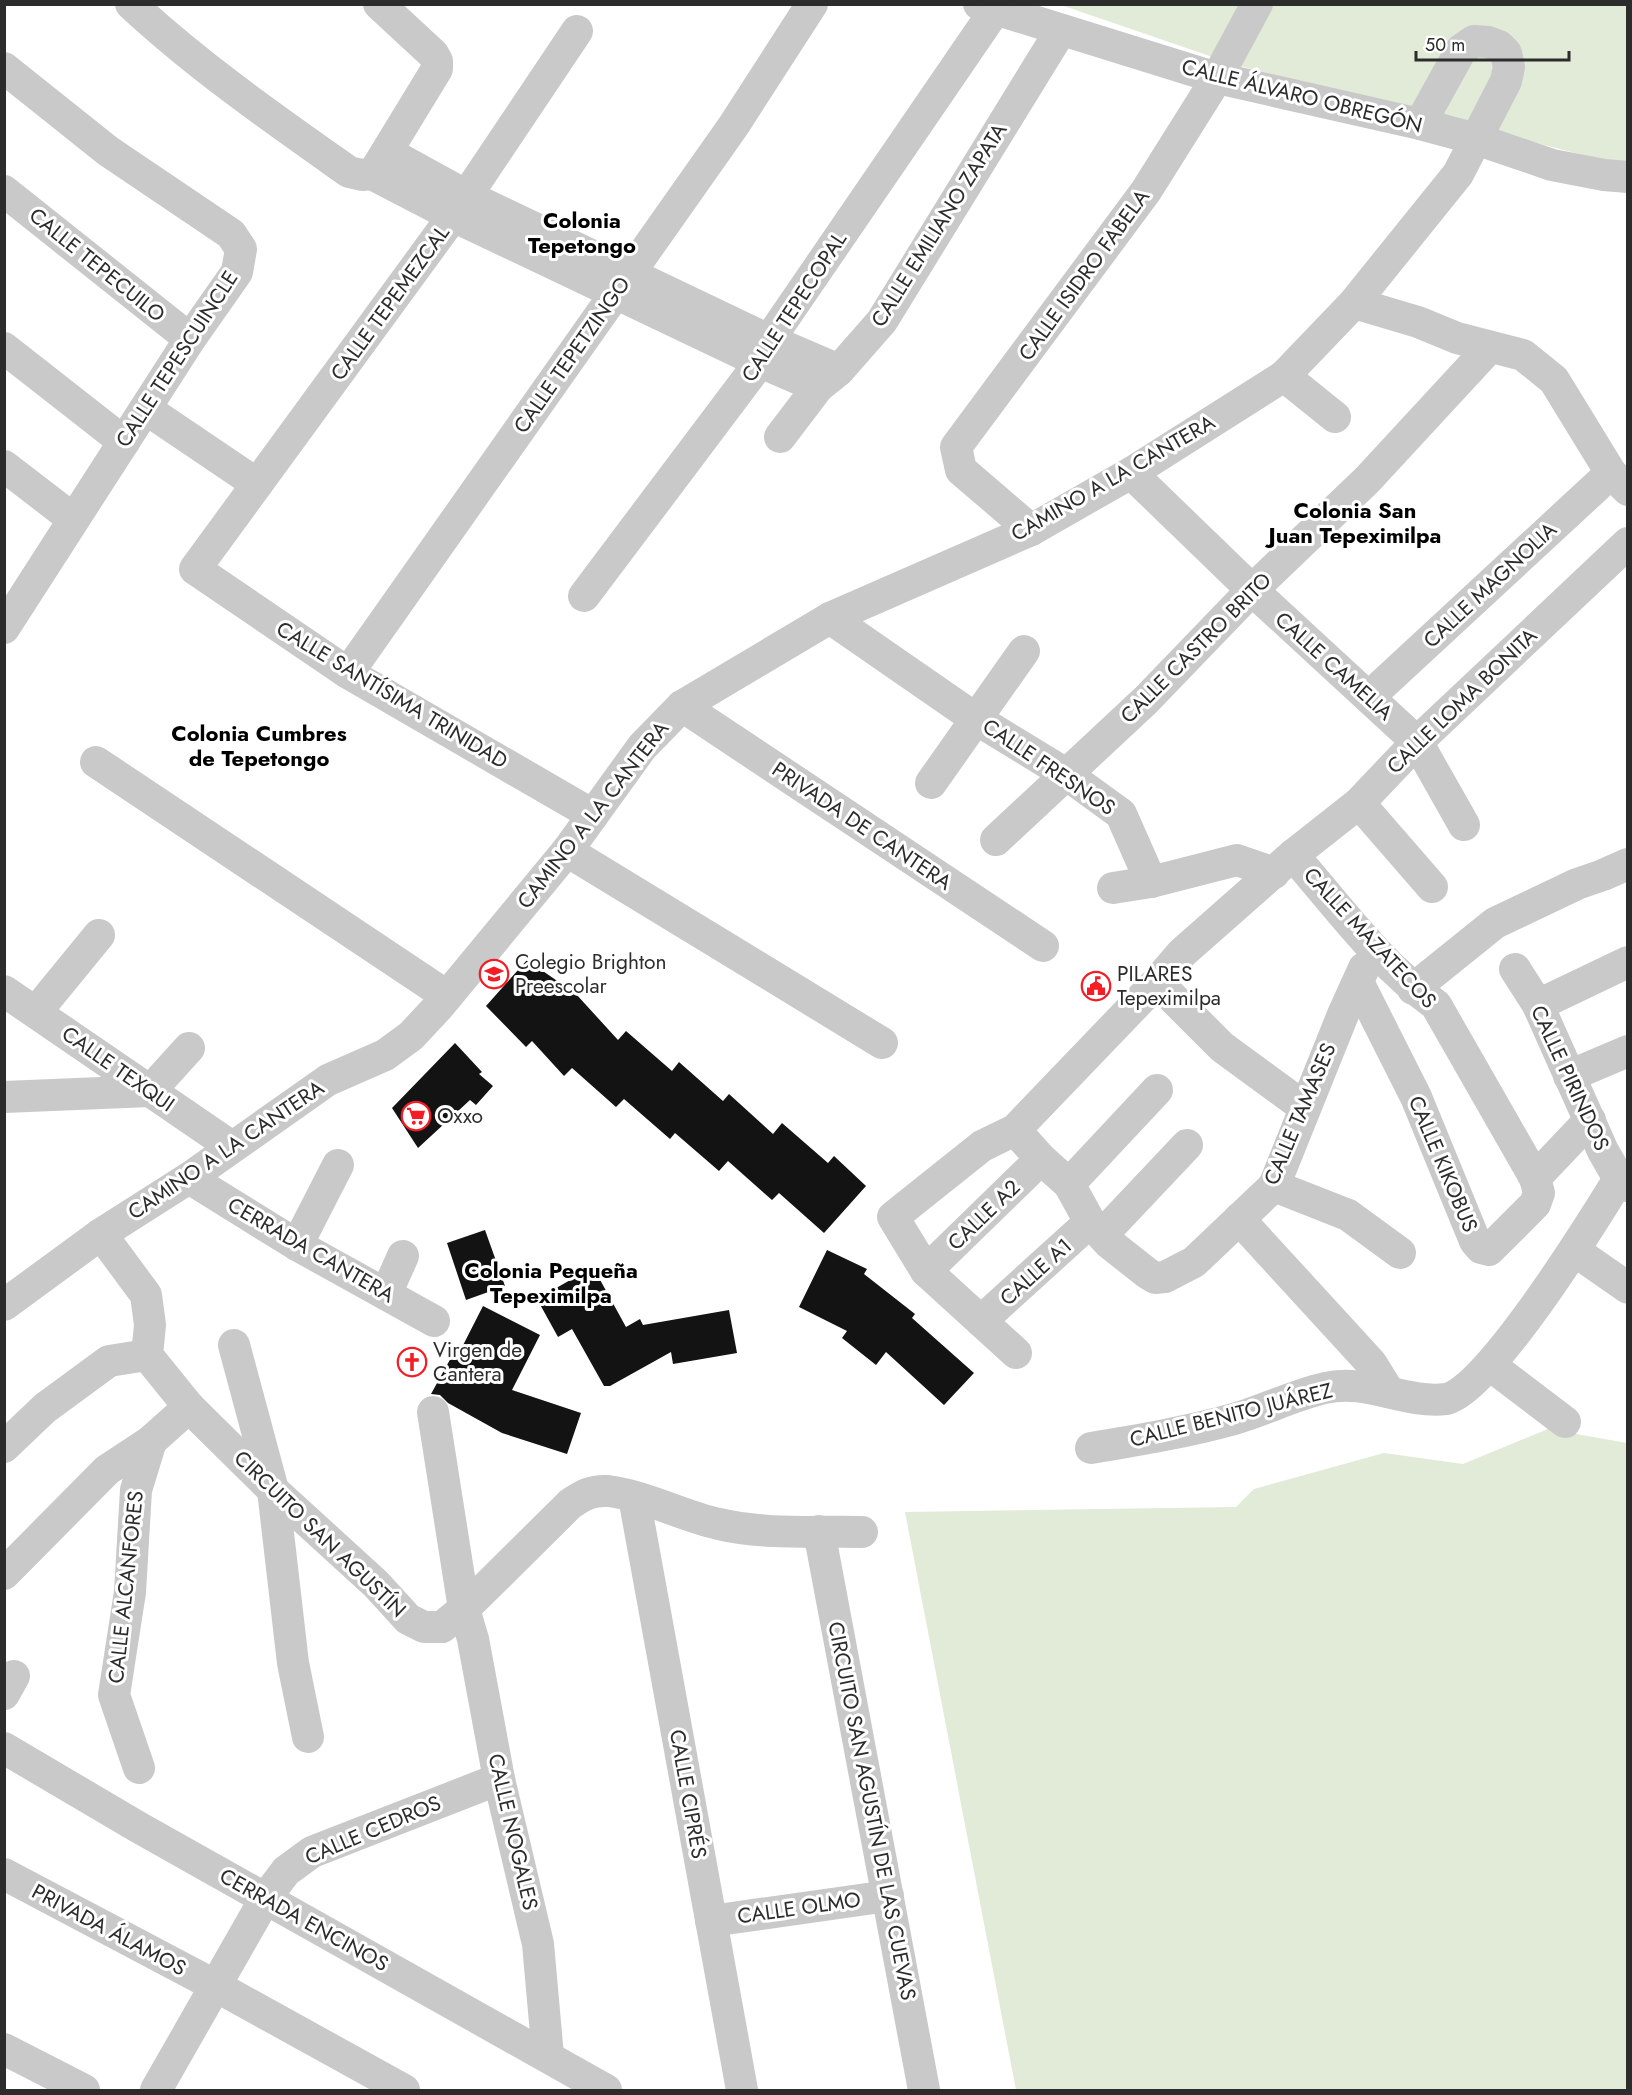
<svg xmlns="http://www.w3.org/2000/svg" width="1632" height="2095" font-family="Jost,sans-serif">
	<rect width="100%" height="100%" fill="#fff"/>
	<g fill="#e1ebd7">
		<path d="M1061,5H1627V165L1617,164L1236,65Z"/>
		<path d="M1548,1429L1627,1443V2090H1016L905,1512L1236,1507L1254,1489L1384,1453L1463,1464Z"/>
	</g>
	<g fill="#131313">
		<path d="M527,960L576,994L618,1040L626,1031L672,1071L679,1062L723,1101L729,1094L773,1134L782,1123L828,1163L834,1156L866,1186L824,1233L779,1193L772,1200L728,1161L719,1171L675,1133L670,1139L624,1099L616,1107L572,1068L564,1076L532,1041L526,1047L486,1006Z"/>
		<path d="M455,1043L482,1072L479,1074L493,1086L476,1105L470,1100L418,1148L392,1108Z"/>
		<path d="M485,1230L505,1286L466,1300L447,1243Z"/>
		<path d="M827,1250L867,1269L864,1274L915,1314L912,1318L974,1373L944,1405L886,1352L876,1365L842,1338L847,1331L799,1307Z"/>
		<path d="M593,1267L626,1327L640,1319L643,1325L729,1310L737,1353L673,1364L671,1352L610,1386H604L572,1329L558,1337L537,1299Z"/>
		<path d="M483,1306L540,1335L512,1390L581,1413L567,1454L502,1433L448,1403L440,1395L431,1394L452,1356L456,1359Z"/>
	</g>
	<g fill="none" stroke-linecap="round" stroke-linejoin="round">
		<g stroke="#c9c9c9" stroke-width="32">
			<path d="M131,4C199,67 274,119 349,172L362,175L372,174"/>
			<path d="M979,4L1217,78L1420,124L1476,139L1552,165L1604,175L1628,177"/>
			<path d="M577,31L453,216L195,569L348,673L593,815"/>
			<path d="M4,68L108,151L231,234L241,249L237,272L190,339L4,628"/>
			<path d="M387,152L467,196L769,340L839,370"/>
			<path d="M376,169L437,69V61L433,54L379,4"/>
			<path d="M372,174L453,216L760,362L818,387"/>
			<path d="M4,191L190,339"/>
			<path d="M1354,303L1418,322L1457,338L1523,355L1554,380L1611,473L1628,490"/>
			<path d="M4,348L124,442"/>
			<path d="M1284,376L1335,417"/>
			<path d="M146,409L257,484"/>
			<path d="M780,437L818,387L839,370L882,321L1061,30"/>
			<path d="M4,466L73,519"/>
			<path d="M1131,473L1252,590L1417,742L1464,825"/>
			<path d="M1031,530L961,470L956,447L1146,191L1217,78L1257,4"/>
			<path d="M584,596L760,362L769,340L995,10"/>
			<path d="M830,618L976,719L1066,774L1121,814L1151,882"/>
			<path d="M348,673L734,125L812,4"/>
			<path d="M1370,696L1611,473"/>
			<path d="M682,706L1043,946"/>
			<path d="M96,762L447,996"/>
			<path d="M931,783L1024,651"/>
			<path d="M1359,803L1432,887"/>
			<path d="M996,840L1146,700L1252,590L1367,480L1490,347"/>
			<path d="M567,851L882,1043"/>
			<path d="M1293,855C1338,907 1380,965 1436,1005L1535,1178L1539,1193L1535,1204L1489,1250L1481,1248L1475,1241L1416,1097L1358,982"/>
			<path d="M1113,888L1151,882L1237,860L1274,873"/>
			<path d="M1515,969L1538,1005L1603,1151L1619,1179L1628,1186"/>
			<path d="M1157,982L1222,1047L1304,1107"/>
			<path d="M1413,989L1495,923L1577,884L1603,875L1628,864"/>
			<path d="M4,991L232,1147"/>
			<path d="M1538,1005L1628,962"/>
			<path d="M36,1012L99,935"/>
			<path d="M1569,1076L1628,1051"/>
			<path d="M4,1097L150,1091L189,1048"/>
			<path d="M1015,1130L1041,1159L1069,1184L1090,1222L1109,1243L1147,1273L1155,1278L1165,1277L1194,1262L1274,1186L1344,1012L1364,968"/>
			<path d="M189,1178L297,1245L434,1321"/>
			<path d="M1535,1178L1590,1120"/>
			<path d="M1069,1184L1157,1090"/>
			<path d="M1274,1186L1348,1215L1400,1253"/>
			<path d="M1239,1219L1371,1363L1389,1392"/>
			<path d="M101,1234L146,1295L150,1325L147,1355L189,1407L273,1490L376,1584L408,1619L424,1627H442L464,1609L570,1504C583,1495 592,1490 608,1491C647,1496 682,1516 719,1524C765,1535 816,1531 862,1532"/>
			<path d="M1102,1235L1187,1145"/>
			<path d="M297,1245L338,1165"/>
			<path d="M1575,1251L1628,1288"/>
			<path d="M926,1271L1041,1159"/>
			<path d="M386,1294L403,1256"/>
			<path d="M4,1305L101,1234L189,1178L328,1080L385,1055L411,1036L439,1006L567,851L642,747L682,706L830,618L1031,530L1131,473L1284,376L1354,303L1458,174L1506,81L1509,67L1506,53L1499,46L1488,42L1474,41L1461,50L1420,124"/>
			<path d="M981,1321L1090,1222"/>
			<path d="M234,1345L273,1490L293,1663L308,1737"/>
			<path d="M1016,1353L926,1271L893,1217L982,1146L1015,1130L1157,982L1182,953L1293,855L1359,803L1417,742L1628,543"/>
			<path d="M1490,1365L1565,1422"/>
			<path d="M433,1412L464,1609L473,1639L499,1779L538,1944L548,2056"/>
			<path d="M4,1447L45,1408L109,1361L147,1355"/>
			<path d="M1091,1448C1139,1440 1187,1432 1234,1419C1265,1410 1294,1395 1325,1388C1366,1378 1405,1404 1446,1399C1486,1394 1595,1218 1619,1179"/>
			<path d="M634,1497L742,2090"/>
			<path d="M819,1531L924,2090"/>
			<path d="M4,1574L107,1470L151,1441L189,1407"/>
			<path d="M4,1694L14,1676"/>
			<path d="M4,1748L138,1827L606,2090"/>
			<path d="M139,1768L114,1695L130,1592L136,1490L151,1441"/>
			<path d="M4,1874L214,1985L404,2090"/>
			<path d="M711,1921L888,1896"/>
			<path d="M4,2049L84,2090"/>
			<path d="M156,2090L265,1899L286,1871L312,1852L499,1779"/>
		</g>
	</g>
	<defs>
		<g id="school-ring" transform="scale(1.5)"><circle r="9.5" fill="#fff" stroke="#f41d26" stroke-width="1.5"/><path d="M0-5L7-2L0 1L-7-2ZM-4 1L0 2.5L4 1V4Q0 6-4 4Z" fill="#f41d26"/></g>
		<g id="civic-ring" transform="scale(1.5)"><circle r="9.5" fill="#fff" stroke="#f41d26" stroke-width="1.5"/><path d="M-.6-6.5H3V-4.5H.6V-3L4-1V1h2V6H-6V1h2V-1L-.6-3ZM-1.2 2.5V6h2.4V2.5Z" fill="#f41d26"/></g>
		<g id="supermarket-ring" transform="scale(1.5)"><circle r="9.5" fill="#fff" stroke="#f41d26" stroke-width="1.5"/><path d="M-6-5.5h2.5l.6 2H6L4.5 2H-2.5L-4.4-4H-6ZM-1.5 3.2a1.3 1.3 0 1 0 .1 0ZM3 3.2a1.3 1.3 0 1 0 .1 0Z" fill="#f41d26"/></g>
		<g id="church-ring" transform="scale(1.5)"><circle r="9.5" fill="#fff" stroke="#f41d26" stroke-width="1.5"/><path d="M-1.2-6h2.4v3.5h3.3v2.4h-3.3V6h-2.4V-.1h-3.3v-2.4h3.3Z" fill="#f41d26"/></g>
	</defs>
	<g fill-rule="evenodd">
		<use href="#school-ring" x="494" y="974"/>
		<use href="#civic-ring" x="1096" y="986"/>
		<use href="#supermarket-ring" x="416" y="1116"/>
		<use href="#church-ring" x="412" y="1362"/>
	</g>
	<g text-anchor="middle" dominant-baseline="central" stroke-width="6" stroke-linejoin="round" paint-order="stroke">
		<g font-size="21" fill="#2c2c2c" stroke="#fff">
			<text transform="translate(1302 96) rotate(14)">CALLE ÁLVARO OBREGÓN</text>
			<text transform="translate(939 225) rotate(-58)">CALLE EMILIANO ZAPATA</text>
			<text transform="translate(97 265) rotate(39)">CALLE TEPECUILO</text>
			<text transform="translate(1084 275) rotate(-54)">CALLE ISIDRO FABELA</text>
			<text transform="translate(390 303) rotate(-54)">CALLE TEPEMEZCAL</text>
			<text transform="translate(794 307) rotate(-57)">CALLE TEPECOPAL</text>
			<text transform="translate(572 355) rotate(-55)">CALLE TEPETZINGO</text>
			<text transform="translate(177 359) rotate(-57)">CALLE TEPESCUINCLE</text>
			<text transform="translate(1113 478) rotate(-30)">CAMINO A LA CANTERA</text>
			<text transform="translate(1490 585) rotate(-43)">CALLE MAGNOLIA</text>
			<text transform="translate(1196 648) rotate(-45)">CALLE CASTRO BRITO</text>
			<text transform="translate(1334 666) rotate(42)">CALLE CAMELIA</text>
			<text transform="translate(392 695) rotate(31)">CALLE SANTÍSIMA TRINIDAD</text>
			<text transform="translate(1462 701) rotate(-44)">CALLE LOMA BONITA</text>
			<text transform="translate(1049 767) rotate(34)">CALLE FRESNOS</text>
			<text transform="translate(593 815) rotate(-52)">CAMINO A LA CANTERA</text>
			<text transform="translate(862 826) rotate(34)">PRIVADA DE CANTERA</text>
			<text transform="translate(1370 938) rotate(47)">CALLE MAZATECOS</text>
			<text transform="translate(118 1069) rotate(35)">CALLE TEXQUI</text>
			<text transform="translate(1570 1078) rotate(65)">CALLE PIRINDOS</text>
			<text transform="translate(1300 1114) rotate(-67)">CALLE TAMASES</text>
			<text transform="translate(226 1150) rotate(-34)">CAMINO A LA CANTERA</text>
			<text transform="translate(1443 1164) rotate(67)">CALLE KIKOBUS</text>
			<text transform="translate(984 1215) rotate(-44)">CALLE A2</text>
			<text transform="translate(311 1250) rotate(30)">CERRADA CANTERA</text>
			<text transform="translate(1036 1272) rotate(-42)">CALLE A1</text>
			<text transform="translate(1231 1415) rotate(-14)">CALLE BENITO JUÁREZ</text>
			<text transform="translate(320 1534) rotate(44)">CIRCUITO SAN AGUSTÍN</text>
			<text transform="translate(126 1587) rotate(-84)">CALLE ALCANFORES</text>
			<text transform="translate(688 1794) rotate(80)">CALLE CIPRÉS</text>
			<text transform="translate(872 1811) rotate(79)">CIRCUITO SAN AGUSTÍN DE LAS CUEVAS</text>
			<text transform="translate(373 1830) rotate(-23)">CALLE CEDROS</text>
			<text transform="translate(513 1832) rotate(77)">CALLE NOGALES</text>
			<text transform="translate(799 1908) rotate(-8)">CALLE OLMO</text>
			<text transform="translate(304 1920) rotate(29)">CERRADA ENCINOS</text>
			<text transform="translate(109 1930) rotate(28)">PRIVADA ÁLAMOS</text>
		</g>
		<g font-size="21" fill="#2c2c2c" stroke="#fff" text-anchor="start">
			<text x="515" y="962">Colegio Brighton<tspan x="515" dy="24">Preescolar</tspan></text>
			<text x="1117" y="974">PILARES<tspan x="1117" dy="24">Tepeximilpa</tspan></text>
			<text x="437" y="1116">Oxxo</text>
			<text x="433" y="1350">Virgen de<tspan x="433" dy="24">Cantera</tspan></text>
		</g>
		<g font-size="22" font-weight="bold" fill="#000" stroke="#fff">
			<text x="582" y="220">Colonia<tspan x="582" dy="25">Tepetongo</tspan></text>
			<text x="1355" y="510">Colonia San<tspan x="1355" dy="25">Juan Tepeximilpa</tspan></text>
			<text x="259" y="733">Colonia Cumbres<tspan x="259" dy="25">de Tepetongo</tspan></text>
			<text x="551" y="1270">Colonia Pequeña<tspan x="551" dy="25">Tepeximilpa</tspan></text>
		</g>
	</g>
	<rect width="1632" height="2095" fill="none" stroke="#2c2c2c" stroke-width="12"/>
	<path d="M1416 51v9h153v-9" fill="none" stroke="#2c2c2c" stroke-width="3"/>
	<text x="1425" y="51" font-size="18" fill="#2c2c2c" stroke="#ffffff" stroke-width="4.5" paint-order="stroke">50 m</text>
</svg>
